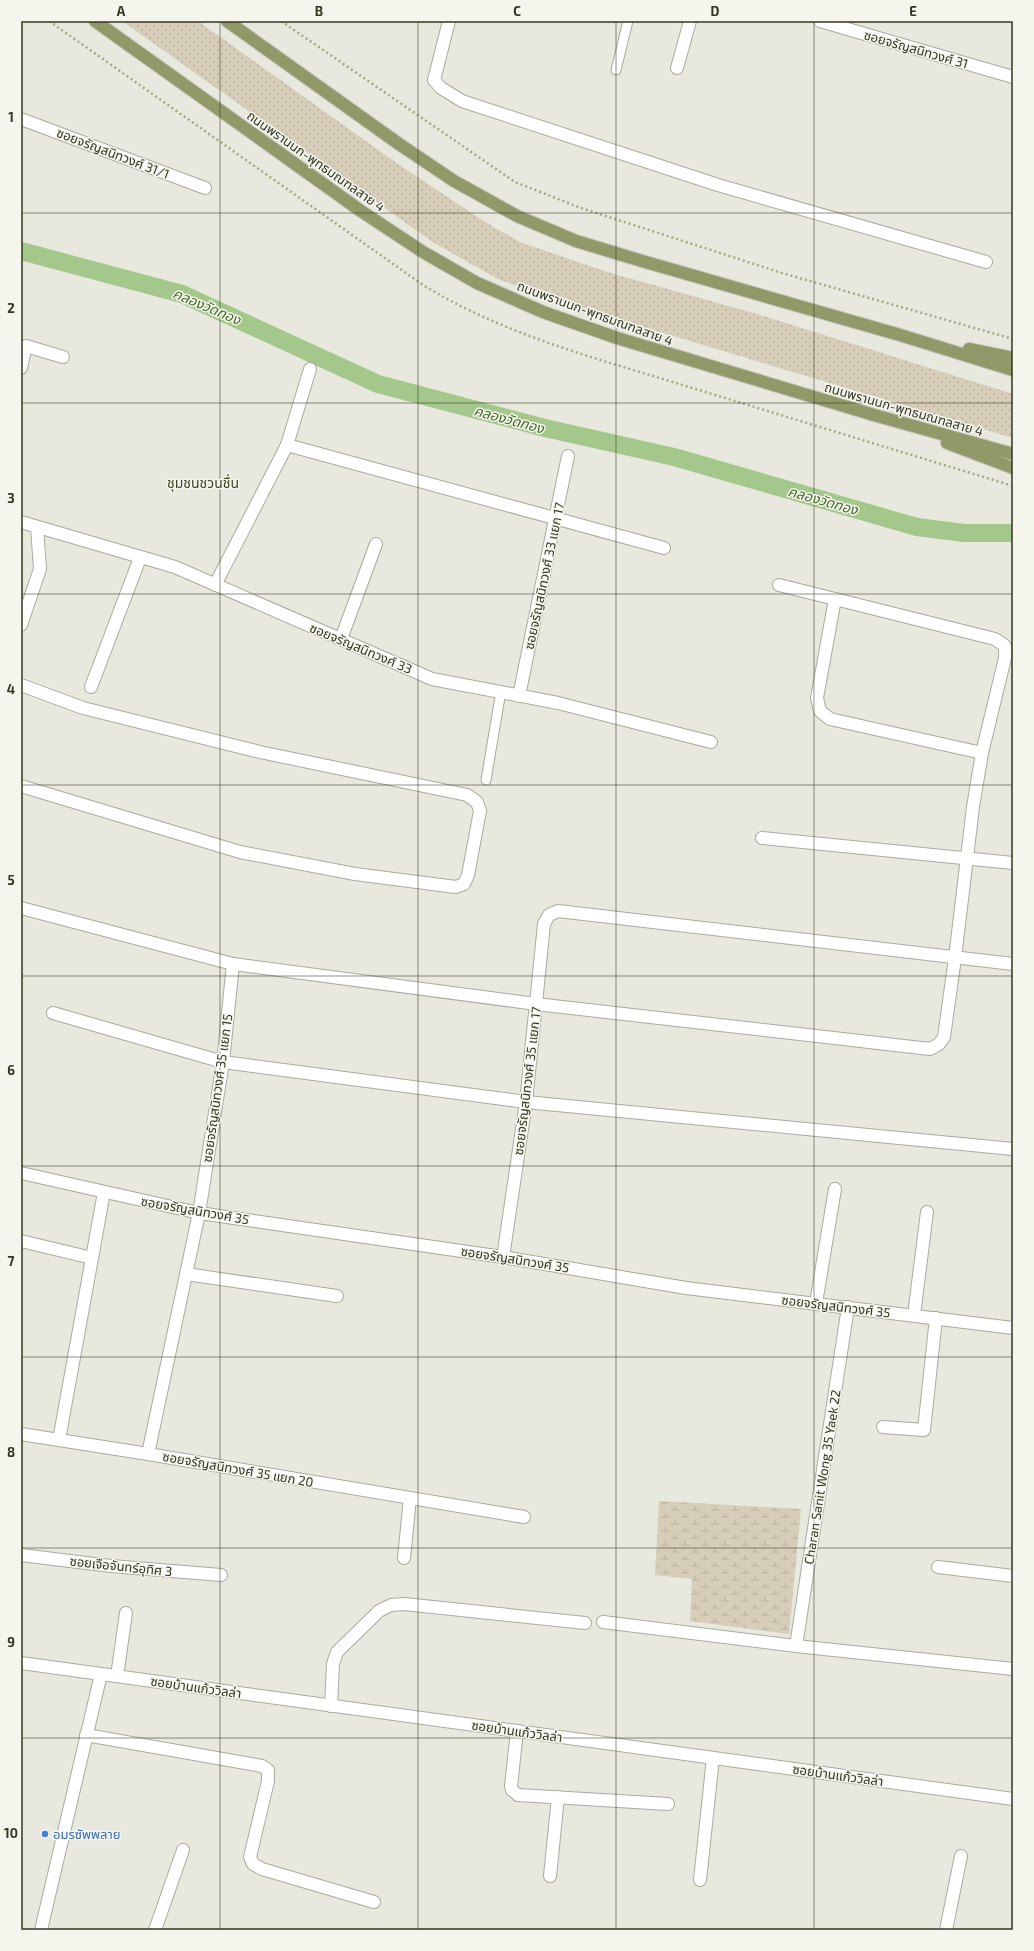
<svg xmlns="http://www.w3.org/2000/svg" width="1034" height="1951" font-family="'Exo 2','Noto Sans Thai',sans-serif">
	<defs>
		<pattern id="grass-dots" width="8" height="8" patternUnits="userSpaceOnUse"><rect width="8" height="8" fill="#d7ceb9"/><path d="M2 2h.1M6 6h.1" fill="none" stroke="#b9b29f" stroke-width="1.8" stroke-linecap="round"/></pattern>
		<pattern id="wetland-marsh" width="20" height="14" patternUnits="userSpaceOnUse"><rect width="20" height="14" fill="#d7ceb9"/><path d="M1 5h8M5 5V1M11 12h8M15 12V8" fill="none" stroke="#b9b29f"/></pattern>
	</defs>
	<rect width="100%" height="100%" fill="#e8e8de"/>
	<path fill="url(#grass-dots)" d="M122,21H198L398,164L485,222L520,242L607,272L757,314L1013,394V438L610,317L500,280L434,243Z"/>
	<path fill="url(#wetland-marsh)" d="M659,1501L801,1509L789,1634L690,1621L692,1579L655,1575Z"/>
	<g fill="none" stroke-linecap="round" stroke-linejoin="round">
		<path stroke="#a4c88b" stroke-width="18" d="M21,251L182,294L378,384L545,428L674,457L917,527L964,533H1013"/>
		<g stroke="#aaab9e" stroke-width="11">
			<g id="lane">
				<path d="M616,70L628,21"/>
				<path d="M486,780L501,691"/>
			</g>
		</g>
		<g stroke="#aaab9e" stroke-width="14">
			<g id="street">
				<path d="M449,21L434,80L441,88L462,101L718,185L986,262"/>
				<path d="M820,21L1013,77"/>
				<path d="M677,68L690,21"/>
				<path d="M21,119L205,188"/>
				<path d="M21,368L26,346L63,357"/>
				<path d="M287,445L310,369"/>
				<path d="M21,522L175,567L432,679L558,703L711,742"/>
				<path d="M215,585L287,445L664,548"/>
				<path d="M835,599L817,698L820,711L830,719L982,753"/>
				<path d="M21,625L40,569L37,527"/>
				<path d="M341,639L376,544"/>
				<path d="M21,685L83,708L260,752L467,795L477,802L480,811L468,875L464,884L456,887L355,874L240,852L21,786"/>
				<path d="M91,687L140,558"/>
				<path d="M519,696L568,456"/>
				<path d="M762,838L1013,863"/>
				<path d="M21,908L233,964L536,1004L930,1049L939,1044L944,1037L955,958L973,807L982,753L1005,658V646L995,639L779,585"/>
				<path d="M233,964L223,1062L199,1213L148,1454L524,1517"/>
				<path d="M53,1013L223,1062L526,1102L1013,1149"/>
				<path d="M21,1241L92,1258"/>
				<path d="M503,1257L526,1102L544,924L549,915L558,911L1013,964"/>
				<path d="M186,1274L337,1296"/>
				<path d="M816,1303L835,1189"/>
				<path d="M914,1315L927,1212"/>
				<path d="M883,1427L924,1430L936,1318"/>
				<path d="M21,1434L148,1454"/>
				<path d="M59,1440L104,1192"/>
				<path d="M21,1555L111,1566L221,1575"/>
				<path d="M404,1558L410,1498"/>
				<path d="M938,1567L1013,1576"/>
				<path d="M603,1622L796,1646L1013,1669"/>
				<path d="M796,1646L848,1307"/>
				<path d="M21,1663L1013,1799"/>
				<path d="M117,1676L126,1613"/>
				<path d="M331,1706L333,1664L337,1652L379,1611L391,1605L404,1604L585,1623"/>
				<path d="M517,1731L511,1786L512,1790L518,1795L668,1804"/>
				<path d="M86,1735L262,1766L268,1770V1781L250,1857L253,1864L262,1869L374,1902"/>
				<path d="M550,1876L558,1797"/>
				<path d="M700,1880L713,1758"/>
				<path d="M41,1930L101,1674"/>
				<path d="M155,1930L183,1850"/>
				<path d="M946,1930L961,1856"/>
			</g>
		</g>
		<g stroke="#a8a996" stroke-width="14">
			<path id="secondary" d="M21,1173L199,1213L503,1257L686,1288L1013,1328"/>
		</g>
		<g stroke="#c2c3bd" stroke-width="14">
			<g id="primary">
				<path d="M95,21L361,211L423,252L477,283L543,312L617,338L874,415L1013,454"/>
				<path d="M227,21L399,144L454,181L517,216L576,241L642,261L900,335L1013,370"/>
				<path d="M969,349L1013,358"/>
				<path d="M947,443L1013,468"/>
			</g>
		</g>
		<g stroke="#a4a882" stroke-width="2.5" stroke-dasharray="2 3" stroke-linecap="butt">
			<path d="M49,21L423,285C504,335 599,359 689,387C797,420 905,453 1013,486"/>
			<path d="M281,21L515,182L581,208L782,273L1013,339"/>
		</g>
		<use href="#lane" stroke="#fff" stroke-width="9"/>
		<use href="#street" stroke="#fff" stroke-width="12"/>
		<use href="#secondary" stroke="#fff" stroke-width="12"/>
		<use href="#primary" stroke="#909967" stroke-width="12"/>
	</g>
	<path fill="none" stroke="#333622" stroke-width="1" stroke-opacity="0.55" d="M220,21V1930M418,21V1930M616,21V1930M814,21V1930M21,213H1013M21,403H1013M21,594H1013M21,785H1013M21,976H1013M21,1166H1013M21,1357H1013M21,1548H1013M21,1738H1013"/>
	<circle fill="#3f7fe0" stroke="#f5f5ee" stroke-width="1.5" cx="45" cy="1834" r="4"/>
	<g text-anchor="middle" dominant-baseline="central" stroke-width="3" stroke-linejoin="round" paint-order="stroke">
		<g font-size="13" fill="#333622" stroke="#f5f5ee">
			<text transform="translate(916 49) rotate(16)">ซอยจรัญสนิทวงศ์ 31</text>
			<text transform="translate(113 153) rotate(21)">ซอยจรัญสนิทวงศ์ 31/1</text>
			<text transform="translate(316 161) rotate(35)">ถนนพรานนก-พุทธมณฑลสาย 4</text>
			<text transform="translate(595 313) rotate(20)">ถนนพรานนก-พุทธมณฑลสาย 4</text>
			<text transform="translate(904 409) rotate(16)">ถนนพรานนก-พุทธมณฑลสาย 4</text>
			<text transform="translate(544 576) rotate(-78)">ซอยจรัญสนิทวงศ์ 33 แยก 17</text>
			<text transform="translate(361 648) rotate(23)">ซอยจรัญสนิทวงศ์ 33</text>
			<text transform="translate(527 1081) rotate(-83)">ซอยจรัญสนิทวงศ์ 35 แยก 17</text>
			<text transform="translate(217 1088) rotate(-82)">ซอยจรัญสนิทวงศ์ 35 แยก 15</text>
			<text transform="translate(195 1210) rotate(10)">ซอยจรัญสนิทวงศ์ 35</text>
			<text transform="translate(515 1259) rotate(9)">ซอยจรัญสนิทวงศ์ 35</text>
			<text transform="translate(836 1306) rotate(7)">ซอยจรัญสนิทวงศ์ 35</text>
			<text transform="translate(238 1469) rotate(10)">ซอยจรัญสนิทวงศ์ 35 แยก 20</text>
			<text transform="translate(822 1477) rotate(-81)">Charan Sanit Wong 35 Yaek 22</text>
			<text transform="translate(121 1566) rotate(6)">ซอยเจือจันทร์อุทิศ 3</text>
			<text transform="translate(196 1687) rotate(8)">ซอยบ้านแก้ววิลล่า</text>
			<text transform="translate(517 1731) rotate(8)">ซอยบ้านแก้ววิลล่า</text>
			<text transform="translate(838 1775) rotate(8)">ซอยบ้านแก้ววิลล่า</text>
		</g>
		<g font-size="13" fill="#366cbe" stroke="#f5f5ee" text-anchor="start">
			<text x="53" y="1834">อมรซัพพลาย</text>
		</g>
		<g font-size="14" font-style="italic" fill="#3f6b23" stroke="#f5f5ee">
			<text transform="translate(207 306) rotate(23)">คลองวัดทอง</text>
			<text transform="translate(509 419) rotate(15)">คลองวัดทอง</text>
			<text transform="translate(823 500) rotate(16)">คลองวัดทอง</text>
		</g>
		<g font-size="14" fill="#3e4520" stroke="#f5f5ee">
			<text x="203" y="482">ชุมชนชวนชื่น</text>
		</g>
	</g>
	<rect width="1034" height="1951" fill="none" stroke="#f5f5ee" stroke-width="44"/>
	<rect x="22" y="22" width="990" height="1907" fill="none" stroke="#333622" stroke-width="1.5"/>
	<g font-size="13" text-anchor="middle" font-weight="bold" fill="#333622">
		<text x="121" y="16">A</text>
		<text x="319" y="16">B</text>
		<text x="517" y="16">C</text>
		<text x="715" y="16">D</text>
		<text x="913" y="16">E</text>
		<text x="11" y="122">1</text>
		<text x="11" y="313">2</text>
		<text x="11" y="503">3</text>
		<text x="11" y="694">4</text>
		<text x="11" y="885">5</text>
		<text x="11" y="1075">6</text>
		<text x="11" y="1266">7</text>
		<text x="11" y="1457">8</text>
		<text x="11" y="1647">9</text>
		<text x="11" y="1838">10</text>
	</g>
</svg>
